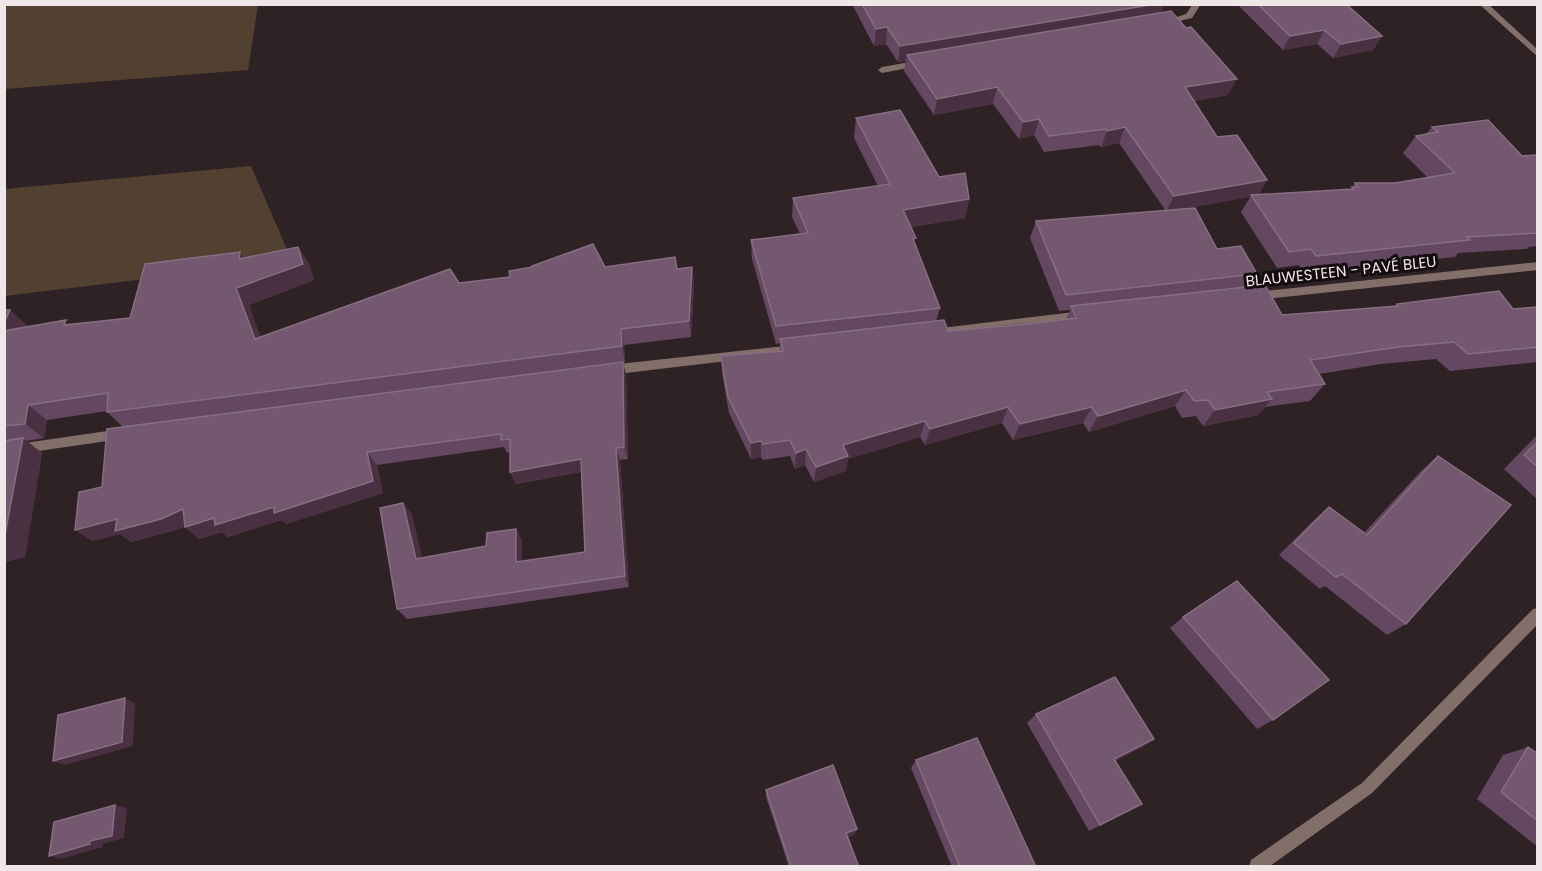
<svg xmlns="http://www.w3.org/2000/svg" width="1542" height="871" font-family="Poppins,sans-serif">
	<rect width="100%" height="100%" fill="#2f2225"/>
	<g fill="#524130">
		<path d="M29,4H258V5L248,70L5,89V9L7,6Z"/>
		<path d="M251,166L292,261L5,296V189Z"/>
	</g>
	<g fill="none" stroke-linecap="round" stroke-linejoin="round">
		<g fill="#836f6a" fill-rule="evenodd">
			<path d="M1193,4H1201L1192,18L1163,25L1159,23L1186,14Z"/>
			<path d="M1479,4H1488L1538,50V57Z"/>
			<path d="M921,60L925,63L924,65L882,73L878,70L882,67Z"/>
			<path d="M1538,262V270L1255,300L1250,296L1255,292Z"/>
			<path d="M1083,311L1088,315L1083,319L933,337L927,333L933,329Z"/>
			<path d="M794,345L800,349L794,353L609,375L603,370L609,365Z"/>
			<path d="M121,429L125,430L127,434L125,438L121,439L4,456V446Z"/>
			<path d="M1538,608V624L1372,793L1270,866H1249L1251,860L1362,783L1533,609Z"/>
		</g>
	</g>
	<g fill="#644760">
		<path d="M852,4H1164L1160,13L1228,95L1194,101L1217,137L1267,180L1258,195L1351,189L1355,183H1395L1428,178L1403,153L1416,136L1426,134L1432,127L1522,156L1538,155V246L1529,247L1527,249L1458,253L1455,257L1304,273L1299,265L1277,268L1241,212L1250,197L1178,209L1217,249L1257,274L1249,287L1282,315L1394,306L1397,304L1513,309L1538,307V362L1450,371L1436,359L1381,364L1319,374L1325,384L1310,401L1265,407L1258,415L1203,426L1196,416L1182,418L1175,406L1089,432L1083,423L1013,440L1002,423L925,445L920,437L848,459L846,471L814,482L805,465L795,469L790,456L763,460L761,457L751,459L729,413L722,373L721,356L780,351V343L776,344L752,259L751,240L800,234L792,217L793,198L878,186L854,138L856,118L969,199L965,218L911,227L915,244L940,308L936,321L948,331L1066,319L1070,310L1059,311L1030,238L1036,221L1166,211L1119,143L1101,147L1099,145L1044,152L1034,135L1019,139L993,104L934,115L904,71L906,61L898,62L886,44L874,46Z"/>
		<path d="M1237,4H1346L1382,36L1373,50L1333,58L1317,44L1283,50Z"/>
		<path d="M298,247L309,264L314,280L249,305L260,337L459,283L605,267L677,269L692,267L694,284L691,337L624,345L625,362H623L626,375L628,459L620,460L629,587L407,619L397,609L403,503L412,515L422,558L522,540V561L585,552L581,472L516,484L510,472V452L507,453L504,447L377,465L383,493L286,524L281,520L228,537L222,532L199,539L185,527V526L176,530L131,542L120,534L92,541L102,487L123,427L107,412V411L47,420L44,438L26,441L42,453L25,557L4,562V310L28,326L27,327L70,325L130,318L244,258Z"/>
		<path d="M1538,434V500L1504,469Z"/>
		<path d="M1438,456L1406,624L1387,635L1325,586L1320,589L1279,555L1314,520L1329,507L1364,533L1421,471Z"/>
		<path d="M1183,617L1273,720L1257,729L1170,628Z"/>
		<path d="M1036,714L1154,739L1142,747L1115,761L1142,804L1089,831L1027,723Z"/>
		<path d="M1528,747L1538,754V847L1477,799L1503,755Z"/>
		<path d="M916,760L1036,867H952L911,768Z"/>
		<path d="M766,790L857,829L854,835L848,837L859,867H789L766,797Z"/>
	</g>
	<g fill="#493142">
		<path d="M1156,4H1164L1158,20L907,55L906,61L898,62L900,46Z"/>
		<path d="M887,27L886,44L874,46L876,29Z"/>
		<path d="M1324,30L1317,44L1283,50L1290,36Z"/>
		<path d="M1382,36L1373,50L1333,58L1341,44Z"/>
		<path d="M1237,79L1228,95L1178,104L1185,87Z"/>
		<path d="M997,87L993,104L934,115L937,99Z"/>
		<path d="M1039,119L1034,135L1019,139L1023,122Z"/>
		<path d="M1125,127L1119,143L1101,147L1107,131Z"/>
		<path d="M1267,180L1258,196L1251,195L1250,197L1166,212L1174,196Z"/>
		<path d="M969,199L965,218L900,229L903,210Z"/>
		<path d="M298,247L309,264L314,280L249,305L267,355L255,339L236,288Z"/>
		<path d="M240,252L252,269L239,259Z"/>
		<path d="M692,267L694,284L691,337L689,321Z"/>
		<path d="M10,310L28,326L20,347L4,334V323Z"/>
		<path d="M621,329L624,345L625,362L622,346Z"/>
		<path d="M623,362L626,375L628,459L624,447Z"/>
		<path d="M1186,390L1175,406L1089,432L1098,416Z"/>
		<path d="M1272,399L1258,415L1203,426L1215,410Z"/>
		<path d="M28,405L47,420L44,438L25,424Z"/>
		<path d="M1008,407L1002,423L925,445L930,429Z"/>
		<path d="M1092,407L1083,423L1013,440L1020,424Z"/>
		<path d="M925,421L920,437L848,459L846,471L814,482L816,467L843,445Z"/>
		<path d="M23,438L42,453L25,557L4,562V540Z"/>
		<path d="M761,441V457L751,459V443Z"/>
		<path d="M616,448L620,460L629,587L625,576Z"/>
		<path d="M806,449L805,465L795,469L796,453Z"/>
		<path d="M367,452L377,465L383,493L286,524L281,520L228,537L222,532L199,539L185,527Z"/>
		<path d="M581,459L585,471L516,484L510,472Z"/>
		<path d="M403,503L412,515L425,569L416,559Z"/>
		<path d="M183,509L197,521L176,530L131,542L120,534L92,541L75,530L117,519Z"/>
		<path d="M516,529L522,540V572L516,562Z"/>
		<path d="M125,698L135,703L133,746L65,765L53,761Z"/>
		<path d="M1154,739L1142,747L1102,767L1114,759Z"/>
		<path d="M115,805L127,808L124,838L102,844L103,847L61,859L49,856Z"/>
		<path d="M857,829L854,835L844,838L846,833Z"/>
	</g>
	<g fill="#73586f" stroke="#876e82" stroke-width="1.5">
		<path d="M862,4H1156L900,46L887,27L876,29Z"/>
		<path d="M1258,4H1346L1382,36L1341,44L1324,30L1290,36Z"/>
		<path d="M1171,11L1186,28L1191,27L1237,79L1185,87L1217,137L1237,135L1267,180L1174,196L1125,127L1107,131L1106,129L1049,136L1039,119L1023,122L997,87L937,99L907,55Z"/>
		<path d="M900,110L939,177L965,173L969,199L903,210L916,238L913,239L940,308L776,326L751,240L808,233L793,198L890,184L856,118Z"/>
		<path d="M1488,120L1522,156L1538,155V233L1467,237L1470,240L1316,256L1311,249L1289,252L1251,195L1354,189L1352,187H1358L1355,183H1395L1455,173L1416,136L1438,132L1432,127Z"/>
		<path d="M1195,208L1217,249L1241,246L1257,274L1066,295L1036,221Z"/>
		<path d="M593,244L605,267L675,257L677,269L692,267L689,321L621,329L622,346L107,412L108,393L28,405L25,424L4,426V331L66,320L64,325L130,318L145,264L240,252L239,259L298,247L303,264L236,288L255,339L450,269L459,283L510,277L509,271L533,267L532,266Z"/>
		<path d="M1265,285L1282,315L1398,306L1397,304L1499,291L1513,309L1538,307V347L1468,354L1454,342L1398,347L1310,360L1325,384L1267,392L1272,399L1215,410L1208,400L1194,401L1186,390L1098,416L1092,407L1020,424L1008,407L930,429L925,421L843,445L848,456L816,467L806,449L796,453L790,440L763,444L761,441L751,443L728,397L721,356L783,351L780,339L944,320L948,331L1018,325L1076,318L1071,306Z"/>
		<path d="M4,310H10L4,323Z"/>
		<path d="M623,362L624,447L616,448L625,576L397,609L380,508L403,503L416,559L486,546L487,533L516,529V562L585,552L581,459L510,472V439L501,440V434L367,452L373,481L274,513V507L215,525L214,518L185,527L183,509L161,519L115,531L117,519L75,530L79,492L102,487L107,429Z"/>
		<path d="M23,438L4,540V441Z"/>
		<path d="M1538,441V467L1524,455Z"/>
		<path d="M1438,456L1511,505L1406,624L1342,574L1336,577L1294,543L1329,507L1367,535Z"/>
		<path d="M1237,581L1329,680L1273,720L1183,617Z"/>
		<path d="M1115,677L1154,739L1114,759L1142,804L1100,825L1036,714Z"/>
		<path d="M125,698L122,742L53,761L58,715Z"/>
		<path d="M977,738L1036,867H960L916,760Z"/>
		<path d="M1528,747L1538,754V821L1501,792Z"/>
		<path d="M833,765L857,829L846,833L859,867H791L766,790Z"/>
		<path d="M115,805L112,836L90,841V844L49,856L54,822Z"/>
	</g>
	<g text-anchor="middle" dominant-baseline="central" stroke-width="6" stroke-linejoin="round" paint-order="stroke">
		<g font-size="15" fill="#efe6e8" stroke="#130d0f">
			<text transform="translate(1341 271) rotate(-6)">BLAUWESTEEN - PAVÉ BLEU</text>
		</g>
	</g>
	<rect width="1542" height="871" fill="none" stroke="#efe6e8" stroke-width="12"/>
</svg>
